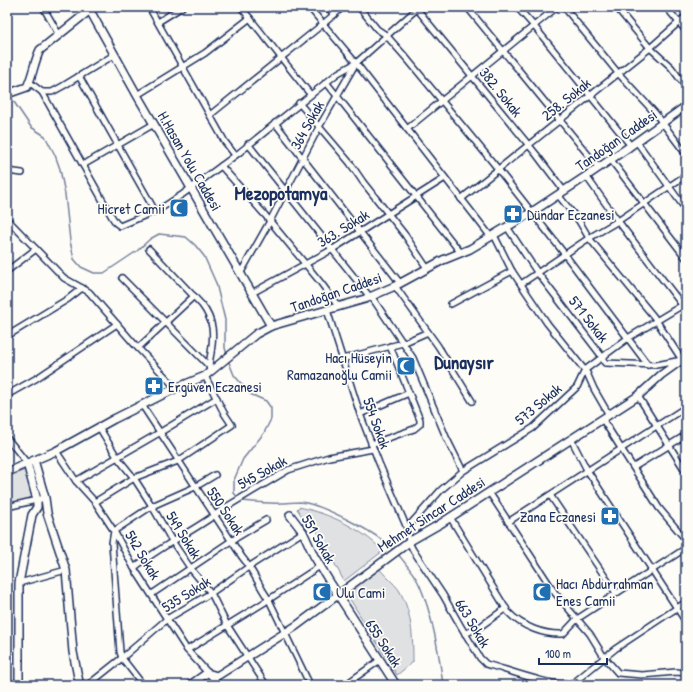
<svg xmlns="http://www.w3.org/2000/svg" width="693" height="692" font-family="'Patrick Hand',sans-serif">
	<rect width="100%" height="100%" fill="#fdfcf7"/>
	<filter id="ink" filterUnits="userSpaceOnUse"><feTurbulence type="fractalNoise" baseFrequency=".025" numOctaves="2"/><feDisplacementMap in="SourceGraphic" scale="8" xChannelSelector="R" yChannelSelector="G"/><feConvolveMatrix kernelMatrix="1 2 1 2 8 2 1 2 1" color-interpolation-filters="sRGB"/></filter>
	<g filter="url(#ink)">
		<g fill="#e0e1e3" stroke="#7e88a0">
			<path d="M28,469L39,504L7,509V477Z"/>
			<path d="M299,507C330,514 361,528 383,551L344,581L309,516L303,518L297,509Z"/>
			<path d="M378,567C384,575 394,583 399,590C412,612 413,637 413,662L397,675L346,593Z"/>
		</g>
		<g fill="none" stroke-linecap="round" stroke-linejoin="round">
			<g stroke="#76819c" stroke-width="1.5">
				<path d="M10,96L31,127L45,136L55,155L60,169L65,194L70,241L74,259L81,267L94,273H104L137,251L150,239L159,234L186,237L195,245L204,256L216,283L225,320V348L227,354"/>
				<path d="M228,360L234,375L250,394L266,401L271,408V419L264,433L243,459L234,480V493L241,501C254,502 268,504 281,503C287,503 294,502 300,502C322,504 379,534 394,550"/>
				<path d="M397,553C405,563 415,574 420,586C433,617 439,652 443,685"/>
			</g>
			<g stroke="#1b2f5e" stroke-width="8">
				<g id="street">
					<path d="M43,7L59,35"/>
					<path d="M149,7L225,142L235,155"/>
					<path d="M241,7L310,94"/>
					<path d="M309,7L356,63L491,237"/>
					<path d="M328,7L334,15"/>
					<path d="M359,7L377,29L386,35L408,60L494,164L560,248L648,365"/>
					<path d="M467,7L599,168"/>
					<path d="M517,7L534,26L631,146"/>
					<path d="M564,7L618,73L655,113L686,154"/>
					<path d="M616,7L650,48L671,67L686,87"/>
					<path d="M666,7L686,31"/>
					<path d="M417,9L536,154L564,191"/>
					<path d="M158,22L182,7"/>
					<path d="M79,76L155,211"/>
					<path d="M29,82L42,92L112,217L116,223L120,226L160,209L183,194L240,152L338,73L356,63"/>
					<path d="M326,82L461,253"/>
					<path d="M42,92H52L63,86L114,55"/>
					<path d="M137,95L205,53L250,18"/>
					<path d="M299,103L350,163L363,182L405,235L427,268"/>
					<path d="M210,115L323,24L343,7"/>
					<path d="M275,123L400,283"/>
					<path d="M407,129L557,7"/>
					<path d="M637,142L686,210"/>
					<path d="M248,144L370,297"/>
					<path d="M611,160L686,258"/>
					<path d="M83,165L154,124"/>
					<path d="M221,166L265,215L321,283L338,306"/>
					<path d="M7,171L22,173"/>
					<path d="M586,176L618,221L686,310"/>
					<path d="M461,199L650,48L686,16"/>
					<path d="M7,219L64,278L89,292L136,346L176,388"/>
					<path d="M507,227L537,272L600,354L605,363L656,365L682,360L654,317L589,238L579,221L558,195"/>
					<path d="M494,235L512,271L547,323L587,373L594,389L609,415"/>
					<path d="M149,249L202,305C214,321 214,334 211,353C210,359 208,365 210,371"/>
					<path d="M7,271L36,249"/>
					<path d="M240,274L270,221L319,127L356,63L419,7"/>
					<path d="M122,278L209,366"/>
					<path d="M521,284L589,238L618,221L686,175"/>
					<path d="M395,286L438,346L472,401"/>
					<path d="M252,293L333,249L445,178"/>
					<path d="M371,296L413,358L446,437L463,471"/>
					<path d="M451,304L512,271"/>
					<path d="M327,310L360,414L379,463L407,528L409,542L413,550L443,595L460,625L480,658L486,664C508,670 552,687 572,684L615,649L686,602"/>
					<path d="M7,336L68,299L82,288"/>
					<path d="M138,348L194,296"/>
					<path d="M342,359L403,343L428,332"/>
					<path d="M7,395L37,378L117,324"/>
					<path d="M638,396L686,472"/>
					<path d="M142,405L242,557C253,570 259,586 269,600L310,685"/>
					<path d="M360,414L409,393"/>
					<path d="M603,420L659,508L686,540"/>
					<path d="M99,427L117,457L134,478L152,506L172,541L191,569L211,593L227,625L266,685"/>
					<path d="M7,438L27,463"/>
					<path d="M571,439L587,470L686,622"/>
					<path d="M371,444L414,429L420,424V420L390,346"/>
					<path d="M56,451L76,481L95,502L114,531L134,568L187,650L219,685"/>
					<path d="M634,467L686,435"/>
					<path d="M76,481L159,433L217,398"/>
					<path d="M489,492L555,593L590,634L604,657L618,673L642,675L676,672L686,673"/>
					<path d="M550,495L616,593"/>
					<path d="M95,502L134,478L178,461L232,425L224,413L205,376"/>
					<path d="M7,507L45,498"/>
					<path d="M450,517L508,612C522,627 544,635 563,634L577,619L686,548"/>
					<path d="M508,522L686,407"/>
					<path d="M407,528L441,490L463,471L533,428L577,387L585,370L628,338L686,303"/>
					<path d="M134,568C161,545 195,531 223,509L288,470L329,457L373,449"/>
					<path d="M19,583L66,570"/>
					<path d="M152,594L231,541L266,520"/>
					<path d="M465,634L481,626L506,608"/>
					<path d="M187,650L265,602L320,566"/>
					<path d="M88,685L122,658L167,619L211,593L250,566L303,532"/>
					<path d="M143,685L122,658L120,652L112,543L114,531L152,506L195,487L215,475"/>
					<path d="M345,685L380,660"/>
				</g>
			</g>
			<g stroke="#1b2f5e" stroke-width="10">
				<g id="secondary">
					<path d="M88,7L137,95L271,326"/>
					<path d="M7,94L27,87C33,75 34,62 40,50L90,10"/>
					<path d="M34,460L45,498L47,513L66,570L73,652L79,682L82,685"/>
					<path d="M7,472L56,451L114,419L176,388L205,376L256,334L271,326L365,299L395,286L443,260L470,249L532,212L585,177L629,147L686,106"/>
					<path d="M290,515L303,532L314,556L331,584L396,685"/>
					<path d="M19,685V583L32,515L37,507V500L27,463"/>
					<path d="M190,685L207,673L217,676L296,626L412,540L440,524L638,396L661,375L686,357"/>
				</g>
			</g>
			<use href="#street" stroke="#fdfcf7" stroke-width="5"/>
			<use href="#secondary" stroke="#fdfcf7" stroke-width="7"/>
		</g>
	</g>
	<defs>
		<g id="mosque-square" transform="scale(1)"><rect x="-9" y="-9" width="18" height="18" rx="4" fill="#1f6fb2" stroke="#fdfcf7"/><path d="M3.5-4.9A6 6 0 1 0 3.5 4.9A5 5 0 1 1 3.5-4.9Z" fill="#fff"/></g>
		<g id="pharmacy-square" transform="scale(1)"><rect x="-9" y="-9" width="18" height="18" rx="4" fill="#1f6fb2" stroke="#fdfcf7"/><path d="M-2-6h4v4h4v4h-4v4h-4v-4h-4v-4h4Z" fill="#fff"/></g>
	</defs>
	<g fill-rule="evenodd">
		<use href="#mosque-square" x="179" y="208"/>
		<use href="#pharmacy-square" x="513" y="214"/>
		<use href="#mosque-square" x="406" y="366"/>
		<use href="#pharmacy-square" x="154" y="386"/>
		<use href="#pharmacy-square" x="610" y="516"/>
		<use href="#mosque-square" x="322" y="592"/>
		<use href="#mosque-square" x="542" y="592"/>
	</g>
	<g text-anchor="middle" dominant-baseline="central" stroke-width="3.5" stroke-linejoin="round" paint-order="stroke">
		<g font-size="15" fill="#1b2f5e" stroke="#fdfcf7">
			<text transform="translate(501 92) rotate(51)">382. Sokak</text>
			<text transform="translate(566 99) rotate(-39)">258. Sokak</text>
			<text transform="translate(307 125) rotate(-61)">364 Sokak</text>
			<text transform="translate(616 140) rotate(-35)">Tandoğan Caddesi</text>
			<text transform="translate(190 161) rotate(60)">H.Hasan Yolu Caddesi</text>
			<text transform="translate(343 228) rotate(-32)">363. Sokak</text>
			<text transform="translate(336 292) rotate(-19)">Tandoğan Caddesi</text>
			<text transform="translate(589 319) rotate(52)">571 Sokak</text>
			<text transform="translate(538 404) rotate(-40)">573 Sokak</text>
			<text transform="translate(377 423) rotate(70)">554 Sokak</text>
			<text transform="translate(262 472) rotate(-29)">545 Sokak</text>
			<text transform="translate(226 511) rotate(56)">550 Sokak</text>
			<text transform="translate(431 514) rotate(-33)">Mehmet Sincar Caddesi</text>
			<text transform="translate(184 535) rotate(58)">549 Sokak</text>
			<text transform="translate(319 539) rotate(60)">551 Sokak</text>
			<text transform="translate(143 555) rotate(59)">542 Sokak</text>
			<text transform="translate(186 594) rotate(-32)">535 Sokak</text>
			<text transform="translate(473 623) rotate(59)">663 Sokak</text>
			<text transform="translate(384 643) rotate(57)">655 Sokak</text>
		</g>
		<g font-size="15" fill="#1b2f5e" stroke="#fdfcf7" text-anchor="start">
			<text x="165" y="208" text-anchor="end">Hicret Camii</text>
			<text x="527" y="214">Dündar Eczanesi</text>
			<text x="392" y="357" text-anchor="end">Hacı Hüseyin<tspan x="392" dy="17">Ramazanoğlu Camii</tspan></text>
			<text x="168" y="386">Ergüven Eczanesi</text>
			<text x="596" y="516" text-anchor="end">Zana Eczanesi</text>
			<text x="556" y="583">Hacı Abdurrahman<tspan x="556" dy="17">Enes Camii</tspan></text>
			<text x="336" y="592">Ulu Cami</text>
		</g>
		<g font-size="19" font-weight="bold" fill="#1b2f5e" stroke="#fdfcf7">
			<text x="281" y="193">Mezopotamya</text>
			<text x="464" y="362">Dunaysır</text>
		</g>
	</g>
	<rect width="693" height="692" fill="none" stroke="#fdfcf7" stroke-width="24"/>
	<rect x="12" y="12" width="669" height="668" fill="none" stroke="#1b2f5e" stroke-width="1.5" filter="url(#ink)"/>
	<path d="M539 658v6h68v-6" fill="none" stroke="#1b2f5e" stroke-width="2"/>
	<text x="545" y="658" font-size="12" fill="#1b2f5e" stroke="#fdfcf7" stroke-width="3" paint-order="stroke">100 m</text>
</svg>
